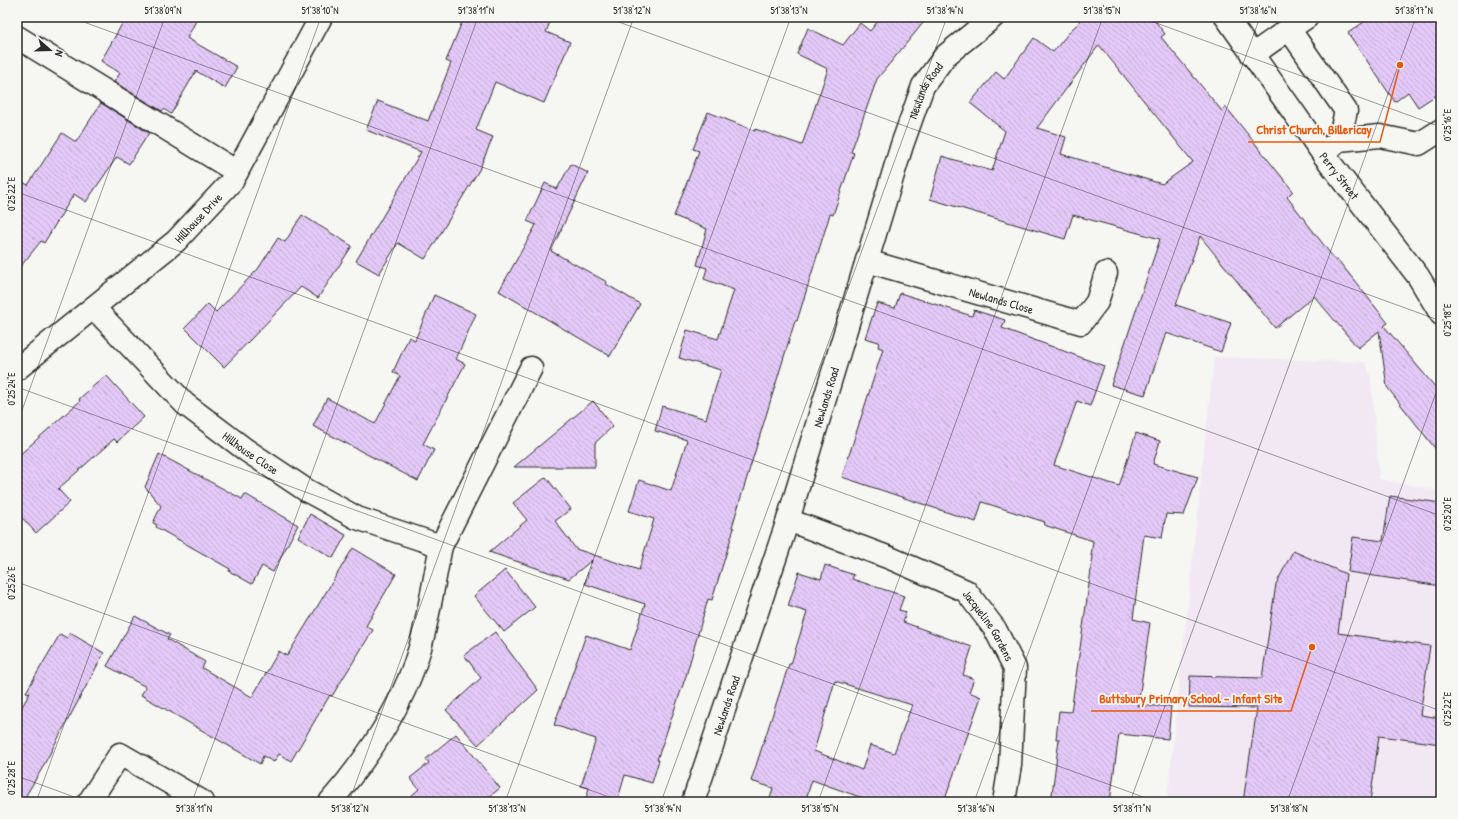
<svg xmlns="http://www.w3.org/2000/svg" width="1458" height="819" font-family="'Patrick Hand',sans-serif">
	<defs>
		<pattern id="building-back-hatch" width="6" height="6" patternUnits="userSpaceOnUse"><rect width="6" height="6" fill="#e4c9f8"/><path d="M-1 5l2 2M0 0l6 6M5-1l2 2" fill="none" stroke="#c4add5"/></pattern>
	</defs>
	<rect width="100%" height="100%" fill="#f6f6f2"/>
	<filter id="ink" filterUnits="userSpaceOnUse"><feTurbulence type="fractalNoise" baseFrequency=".025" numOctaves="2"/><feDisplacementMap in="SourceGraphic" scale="8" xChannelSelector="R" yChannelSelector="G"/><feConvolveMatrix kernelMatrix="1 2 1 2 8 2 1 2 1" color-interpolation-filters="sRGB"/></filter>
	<g filter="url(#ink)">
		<path fill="#f1e8f4" d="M1214,357L1365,362L1371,378L1379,479L1441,491V802H1167Z"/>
		<g fill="url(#building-back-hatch)" stroke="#2b2b2b" fill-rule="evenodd">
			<path d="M126,17H198L187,38L237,67L225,88L196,71L171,114L164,109L162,111L114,82L120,73L101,61Z"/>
			<path d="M464,17H552L546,32L570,42L544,103L495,82L476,130L493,137L479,170L425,259L398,243L379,274L356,261L421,152L366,130L378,101L428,121L451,63L446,61Z"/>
			<path d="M881,17H928L877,79L851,152L854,153L833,215L830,214L797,321H795L741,497L732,527L734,528L712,600L708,599L686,676L657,760H659L652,783L625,775L617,802H585L589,788L581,786L596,739L554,725L586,635L630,650L645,604L585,584L592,560L569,579L489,552L527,520L513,503L546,477L571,509L555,521L576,549L639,570L654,519L629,511L639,480L671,491L687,440L655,431L662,406L706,419L721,370L679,358L687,330L718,339L734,290L704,279L707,268L697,265L707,229L674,216L699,151L693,149L708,112L755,131V129L802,145L828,69L797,54L808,28L843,45L860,23L870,31Z"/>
			<path d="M1076,17H1152L1165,34L1161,37L1222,111L1226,107L1293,191L1287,197L1336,261L1338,260L1388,323L1384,326L1441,394V456L1387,387L1379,331L1358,348L1314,296L1275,328L1200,236L1176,305L1231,323L1221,352L1166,333L1145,395L1111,385L1160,239L1073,215L1065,239L930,199L942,156L992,171L1005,131L970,103L996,72L1004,79L1034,38L1053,52L1072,29L1080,22ZM1099,45L1193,162L1162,184L1061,154L1066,137L1037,128Z"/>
			<path d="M1371,17H1441V92L1418,107L1408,92L1395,102L1348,33Z"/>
			<path d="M101,103L149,133L129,164L117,157L86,202L74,194L44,243L41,241L17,271V179L28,185L62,133L76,142Z"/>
			<path d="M571,164L588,173L551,251L607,282L606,284L640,304L610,356L499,291L536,225L527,221L545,183L557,189Z"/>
			<path d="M302,215L352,246L318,298L301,287L224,367L185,328L208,304L216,312L258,269L278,238L285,242Z"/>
			<path d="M900,293L972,316L974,310L1005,320L1002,328L1104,366L1090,406L1077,401L1054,465L1119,486L1136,433L1160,441L1153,464L1198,477L1184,515L1166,514L1162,538L1144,535L1133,619L1150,623L1138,706H1171L1168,739L1119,734L1110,802H1051L1059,739H1056L1059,711L1071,712L1093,556H1091L1093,541L1044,525L1045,522L982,502L976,522L842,477L883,349L878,347L879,342L865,338L877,303L895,308Z"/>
			<path d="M434,295L476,314L456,359L465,364L423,444L434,450L418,481L313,426L327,398L375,424L400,376L393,372L409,337L415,340Z"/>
			<path d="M106,375L144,417L117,442L114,439L58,489L70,502L36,533L17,512V457L80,401L79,399Z"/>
			<path d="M593,401L613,426L595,443V467H514Z"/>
			<path d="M159,454L242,499L245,494L298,525L273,572L262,566L252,584L229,571L230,569L156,527L157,525L153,523L161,506L145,487Z"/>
			<path d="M1390,496L1441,503V586L1348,572L1353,537L1383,541Z"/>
			<path d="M310,514L346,535L333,558L298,537Z"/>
			<path d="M353,548L396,574L366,626L373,630L332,696L330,695L291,761L279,754L274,762L263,756L260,764L141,695L146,687L107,666L135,616L170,635L167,639L205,662L202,668L252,697L279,651L287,656Z"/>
			<path d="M1293,551L1346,574L1338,633L1430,646L1420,715L1441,718V744L1379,736L1370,802H1243L1257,708L1189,707L1190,676L1262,678L1276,584Z"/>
			<path d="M825,565L854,575L852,579L904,596L899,610L906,612L903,622L972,647L963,675L974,679L969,692L981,697L944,802H874L812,780L805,802H769L773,788L751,781L789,664H791L807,612L788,606L799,572L821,579ZM835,681L912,705L894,753L870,745L862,770L814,751Z"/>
			<path d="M505,570L535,607L504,632L474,596Z"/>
			<path d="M495,632L538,690L478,745L446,710L481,678L464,655Z"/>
			<path d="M70,633L104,653L40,772L22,802H17V715L30,693L26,692L60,634L67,638Z"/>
			<path d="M456,734L500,788L483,802H404L419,789L410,778L429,763L426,759Z"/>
		</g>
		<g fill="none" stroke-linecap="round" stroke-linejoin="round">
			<g stroke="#2b2b2b" stroke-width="25">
				<g id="minor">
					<path id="s1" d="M1226,17L1323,154L1418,276L1441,314"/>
					<path d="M1289,29L1307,17"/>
					<path d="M17,37L237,172"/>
					<path d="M1252,55L1289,29L1346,111L1339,140L1323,154"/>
					<path d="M1339,140L1380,136L1419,144L1441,130"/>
					<path id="s2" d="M867,261L1081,323L1097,302L1106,273"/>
					<path id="s3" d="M94,308L185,404L246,450L306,490L357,518L441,546C434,580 429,615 420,648C403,706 369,757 330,802"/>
					<path id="s4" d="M17,369L176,241L232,181L321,17"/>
					<path id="s5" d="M788,520L890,558L966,591L995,629L1015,668L1010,765L1004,802"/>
					<path d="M441,546L531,368"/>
					<path d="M89,802L120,754L203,802"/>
					<path id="s6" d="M693,802L788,520L902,145L923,86L945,56L993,17"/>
				</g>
			</g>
			<use href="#minor" stroke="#f6f6f2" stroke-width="22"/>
		</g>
	</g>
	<path fill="none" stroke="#2b2b2b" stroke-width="1" stroke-opacity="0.45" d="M70,17L1441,516M605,17L1441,321M1140,17L1441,127M17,192L1441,711M17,387L1157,802M17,424L165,17M17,582L623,802M17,776L88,802M36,802L321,17M192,802L478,17M349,802L634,17M505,802L791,17M661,802L947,17M818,802L1103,17M974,802L1260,17M1130,802L1416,17M1287,802L1441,379"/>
	<g text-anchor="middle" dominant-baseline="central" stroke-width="3.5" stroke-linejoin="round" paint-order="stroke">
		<g font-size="12" fill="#2b2b2b" stroke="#f6f6f2">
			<text stroke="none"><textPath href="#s6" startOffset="749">Newlands Road</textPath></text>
			<text stroke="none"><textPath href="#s1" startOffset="195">Perry Street</textPath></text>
			<text stroke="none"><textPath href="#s4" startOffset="236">Hillhouse Drive</textPath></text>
			<text stroke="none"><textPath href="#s2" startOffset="140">Newlands Close</textPath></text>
			<text stroke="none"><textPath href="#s6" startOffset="426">Newlands Road</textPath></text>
			<text stroke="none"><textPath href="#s3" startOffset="214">Hillhouse Close</textPath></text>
			<text stroke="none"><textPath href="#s5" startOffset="233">Jacqueline Gardens</textPath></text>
			<text stroke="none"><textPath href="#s6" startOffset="102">Newlands Road</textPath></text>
		</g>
	</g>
	<path fill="none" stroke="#e8590c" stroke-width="1.5" d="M1400 65L1380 142H1248M1312 647L1291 711H1091"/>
	<g fill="#e8590c" stroke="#f6f6f2" stroke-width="1.5">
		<circle cx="1400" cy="65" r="4"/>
		<circle cx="1312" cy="647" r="4"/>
	</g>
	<g font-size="13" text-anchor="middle" font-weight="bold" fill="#e8590c" stroke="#f6f6f2" stroke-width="3.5" stroke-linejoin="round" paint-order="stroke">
		<text x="1314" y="134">Christ Church, Billericay</text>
		<text x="1191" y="703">Buttsbury Primary School - Infant Site</text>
	</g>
	<rect width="1458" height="819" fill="none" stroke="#f6f6f2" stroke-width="44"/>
	<g transform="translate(50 50) rotate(110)" stroke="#f6f6f2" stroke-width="3" paint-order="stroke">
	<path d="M0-3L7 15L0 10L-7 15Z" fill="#2b2b2b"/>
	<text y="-6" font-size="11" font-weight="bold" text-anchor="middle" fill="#2b2b2b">N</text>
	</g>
	<rect x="22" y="22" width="1414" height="775" fill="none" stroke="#2b2b2b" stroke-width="1.5"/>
	<g font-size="10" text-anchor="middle" fill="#2b2b2b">
		<text x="163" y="14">51°38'09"N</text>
		<text x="320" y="14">51°38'10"N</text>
		<text x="476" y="14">51°38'11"N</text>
		<text x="632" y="14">51°38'12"N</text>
		<text x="789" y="14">51°38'13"N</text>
		<text x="945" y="14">51°38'14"N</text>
		<text x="1102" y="14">51°38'15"N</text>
		<text x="1258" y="14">51°38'16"N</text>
		<text x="1414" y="14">51°38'17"N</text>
		<text transform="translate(1447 125) rotate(-90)" y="4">0°25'16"E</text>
		<text transform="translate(11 194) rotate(-90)" y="4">0°25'22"E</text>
		<text transform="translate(1447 320) rotate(-90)" y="4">0°25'18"E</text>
		<text transform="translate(11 389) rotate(-90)" y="4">0°25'24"E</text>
		<text transform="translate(1447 514) rotate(-90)" y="4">0°25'20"E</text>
		<text transform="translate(11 583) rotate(-90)" y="4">0°25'26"E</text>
		<text transform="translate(1447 709) rotate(-90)" y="4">0°25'22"E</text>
		<text transform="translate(11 778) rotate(-90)" y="4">0°25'28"E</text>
		<text x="194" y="812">51°38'11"N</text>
		<text x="350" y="812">51°38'12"N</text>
		<text x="507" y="812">51°38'13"N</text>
		<text x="663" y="812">51°38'14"N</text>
		<text x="820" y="812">51°38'15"N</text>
		<text x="976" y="812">51°38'16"N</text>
		<text x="1132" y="812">51°38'17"N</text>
		<text x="1289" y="812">51°38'18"N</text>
	</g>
</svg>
